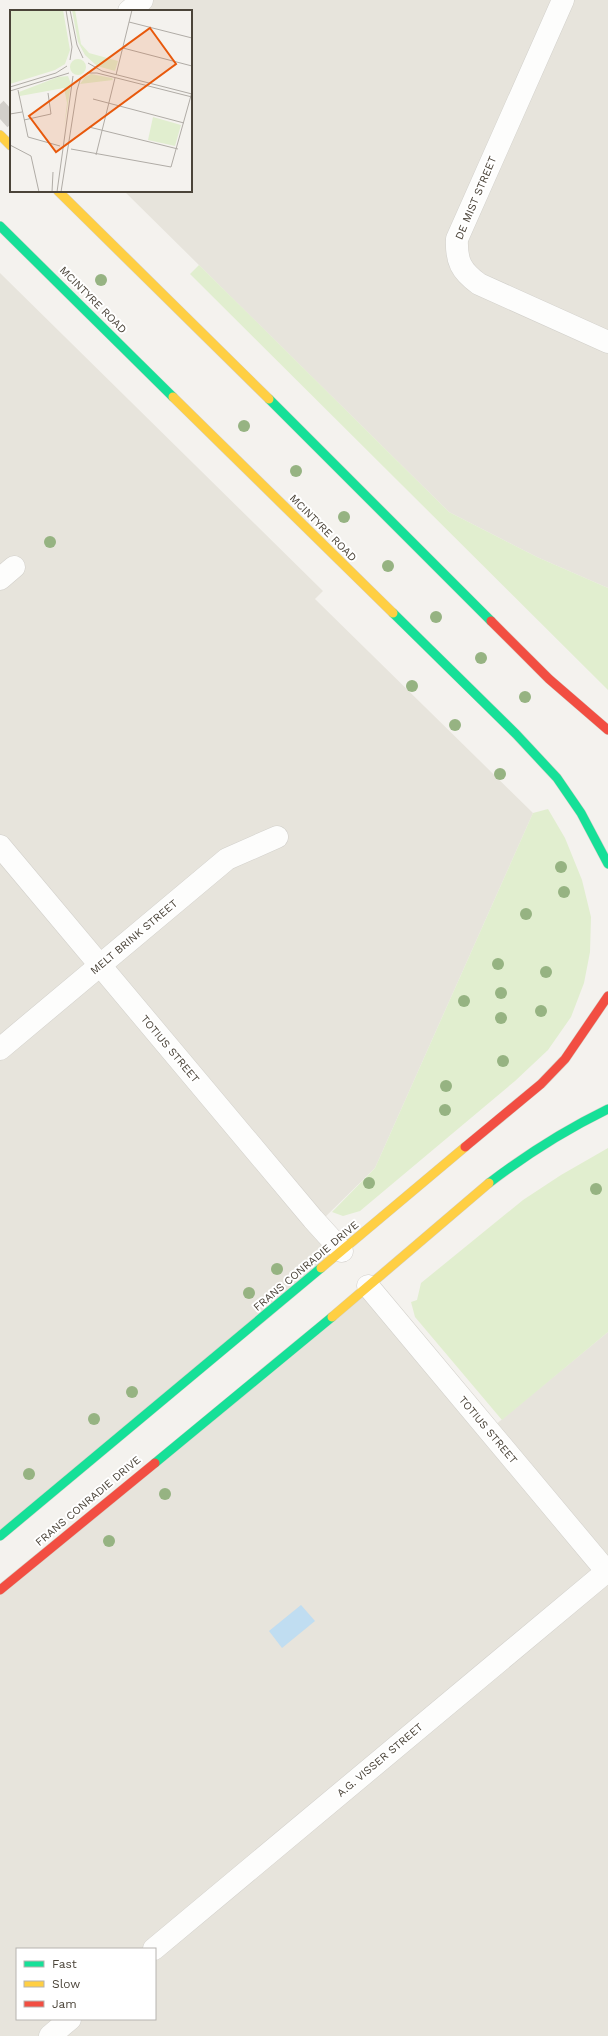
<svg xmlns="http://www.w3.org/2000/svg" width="608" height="2036" font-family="'Work Sans',sans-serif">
	<rect width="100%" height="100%" fill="#f4f2ee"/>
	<g fill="#e7e4dc" fill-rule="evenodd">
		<path d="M147,0H608V588L537,557L449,512L124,191H191V11H134Z"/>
		<path d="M0,273L323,591L315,599L533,813L375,1168L317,1225L337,1250L0,1532Z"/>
		<path d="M371,1287L489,1430L608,1332V2036H0V1594ZM17,1949H155V2019H17Z"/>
	</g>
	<g fill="#e1eecf">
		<path d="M199,265L449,512L537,557L608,588V690L190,274Z"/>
		<path d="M548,809L565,838L582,880L591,917L590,952L584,983L571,1017L548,1050L515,1081L360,1211L343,1216L332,1212L375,1168L533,813Z"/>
		<path d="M608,1148V1332L502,1420L415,1317L411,1302L417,1300L421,1283L523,1200L561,1175Z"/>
	</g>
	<path fill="#c0ddf1" d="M301,1605L315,1621L282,1648L269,1631Z"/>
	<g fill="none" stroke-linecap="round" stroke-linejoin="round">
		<path stroke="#d2cfca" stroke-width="22" stroke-dasharray="22 11" stroke-linecap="butt" d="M0,119L11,109"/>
		<g stroke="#d2d0cb" stroke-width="23">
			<g id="street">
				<path d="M563,0L457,239C456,261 461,271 479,284L608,342"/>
				<path d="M129,11L142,0"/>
				<path d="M0,579L14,567"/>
				<path d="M0,846L313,1219L342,1251"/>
				<path d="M0,1049L227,859L277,837"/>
				<path d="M368,1286L608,1573"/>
				<path d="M154,1949L606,1572"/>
				<path d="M50,2036L70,2019"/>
			</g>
		</g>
		<g stroke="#d3cfc5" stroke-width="10">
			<g id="fast">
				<path d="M0,226L173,397"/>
				<path d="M269,399L491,621"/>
				<path d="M393,613L516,734L557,778L581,813L608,864"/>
				<path d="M489,1183C527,1154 565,1130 608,1109"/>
				<path d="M155,1463L332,1317"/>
				<path d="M0,1536L321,1268"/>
			</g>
		</g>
		<g stroke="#d3cfc5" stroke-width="10">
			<g id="slow">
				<path d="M0,135L11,146"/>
				<path d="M58,191L269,399"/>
				<path d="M173,397L393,613"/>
				<path d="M321,1268L465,1147"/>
				<path d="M332,1317L489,1183"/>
			</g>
		</g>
		<g stroke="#d3cfc5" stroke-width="10">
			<g id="jam">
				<path d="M491,621L549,679L608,730"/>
				<path d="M465,1147L541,1084L565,1059L608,996"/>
				<path d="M0,1590L155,1463"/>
			</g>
		</g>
		<use href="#street" stroke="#fdfdfc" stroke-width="22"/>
		<use href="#fast" stroke="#16e098" stroke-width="9"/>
		<use href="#slow" stroke="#ffcf43" stroke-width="9"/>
		<use href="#jam" stroke="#f24e42" stroke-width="9"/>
	</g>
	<g fill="#96b382">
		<circle cx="101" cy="280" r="6"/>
		<circle cx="244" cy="426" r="6"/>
		<circle cx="296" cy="471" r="6"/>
		<circle cx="344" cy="517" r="6"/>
		<circle cx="50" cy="542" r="6"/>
		<circle cx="388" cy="566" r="6"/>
		<circle cx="436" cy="617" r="6"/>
		<circle cx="481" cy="658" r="6"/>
		<circle cx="412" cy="686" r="6"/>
		<circle cx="525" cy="697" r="6"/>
		<circle cx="455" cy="725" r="6"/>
		<circle cx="500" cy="774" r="6"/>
		<circle cx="561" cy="867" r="6"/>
		<circle cx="564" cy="892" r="6"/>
		<circle cx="526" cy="914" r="6"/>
		<circle cx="498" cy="964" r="6"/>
		<circle cx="546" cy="972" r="6"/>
		<circle cx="501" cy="993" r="6"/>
		<circle cx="464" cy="1001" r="6"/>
		<circle cx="541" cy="1011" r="6"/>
		<circle cx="501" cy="1018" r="6"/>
		<circle cx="503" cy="1061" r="6"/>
		<circle cx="446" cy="1086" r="6"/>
		<circle cx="445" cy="1110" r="6"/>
		<circle cx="369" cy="1183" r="6"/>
		<circle cx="596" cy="1189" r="6"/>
		<circle cx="277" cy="1269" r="6"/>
		<circle cx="249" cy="1293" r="6"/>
		<circle cx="132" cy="1392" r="6"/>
		<circle cx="94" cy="1419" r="6"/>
		<circle cx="29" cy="1474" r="6"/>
		<circle cx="165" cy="1494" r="6"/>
		<circle cx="109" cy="1541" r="6"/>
	</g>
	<g text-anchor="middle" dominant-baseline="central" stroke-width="4" stroke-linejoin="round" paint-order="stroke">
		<g font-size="11" fill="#4b4439" stroke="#fff">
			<text transform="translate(476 198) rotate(-67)">DE MIST STREET</text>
			<text transform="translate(93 300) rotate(45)">MCINTYRE ROAD</text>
			<text transform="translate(323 528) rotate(45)">MCINTYRE ROAD</text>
			<text transform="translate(134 937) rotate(-40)">MELT BRINK STREET</text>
			<text transform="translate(170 1049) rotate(50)">TOTIUS STREET</text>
			<text transform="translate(306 1266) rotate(-40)">FRANS CONRADIE DRIVE</text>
			<text transform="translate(488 1430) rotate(50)">TOTIUS STREET</text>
			<text transform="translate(88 1501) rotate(-40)">FRANS CONRADIE DRIVE</text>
			<text transform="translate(380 1760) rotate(-40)">A.G. VISSER STREET</text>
		</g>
	</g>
	<g transform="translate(10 10)">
		<rect width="182" height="182" fill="#f4f2ee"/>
		<path d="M0,0H53L60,40L55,54L45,60L0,74ZM62,0H65L71,34L79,43L108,51L105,61L87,56L75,45L68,32ZM60 57a8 8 0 1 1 16 0a8 8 0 1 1-16 0ZM81,64L102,68L103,70L70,74L75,67ZM58,66L61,74L54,119L57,93L54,78L10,86L9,82L48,67ZM143,107L171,115L165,136L138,130Z" fill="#e1eecf"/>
		<path fill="none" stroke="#b0aca6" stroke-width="1" d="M56,0L62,37L60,50M60,0L67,35L73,48M119,12L182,28M113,38L182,56M78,53L92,61L182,84M77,63H87L182,87M106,65L122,0M0,77L46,63L57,56M8,80L18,127L50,136M0,81L59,63M83,89L174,113M0,104L12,102M14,110L41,104L38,83M79,117L168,139M0,135L21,146L29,182M61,139L161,157L182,82M86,145L105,68M42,182L43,162M47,182L63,66M51,182L67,80L71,67"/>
		<path fill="#e8590c" fill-opacity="0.15" stroke="#e8590c" stroke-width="2" d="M140,18L166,54L46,142L19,106Z"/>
		<rect width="182" height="182" fill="none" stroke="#4b4439" stroke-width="2"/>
	</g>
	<rect x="16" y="1948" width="140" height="72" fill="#ffffff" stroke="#b7b4b0"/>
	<rect x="24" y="1961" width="20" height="6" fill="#16e098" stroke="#b7b4b0"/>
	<text x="52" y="1968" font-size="12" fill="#4b4439">Fast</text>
	<rect x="24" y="1981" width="20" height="6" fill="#ffcf43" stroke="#b7b4b0"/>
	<text x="52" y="1988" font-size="12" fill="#4b4439">Slow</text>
	<rect x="24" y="2001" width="20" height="6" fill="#f24e42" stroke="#b7b4b0"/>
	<text x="52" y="2008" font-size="12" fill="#4b4439">Jam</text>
</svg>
